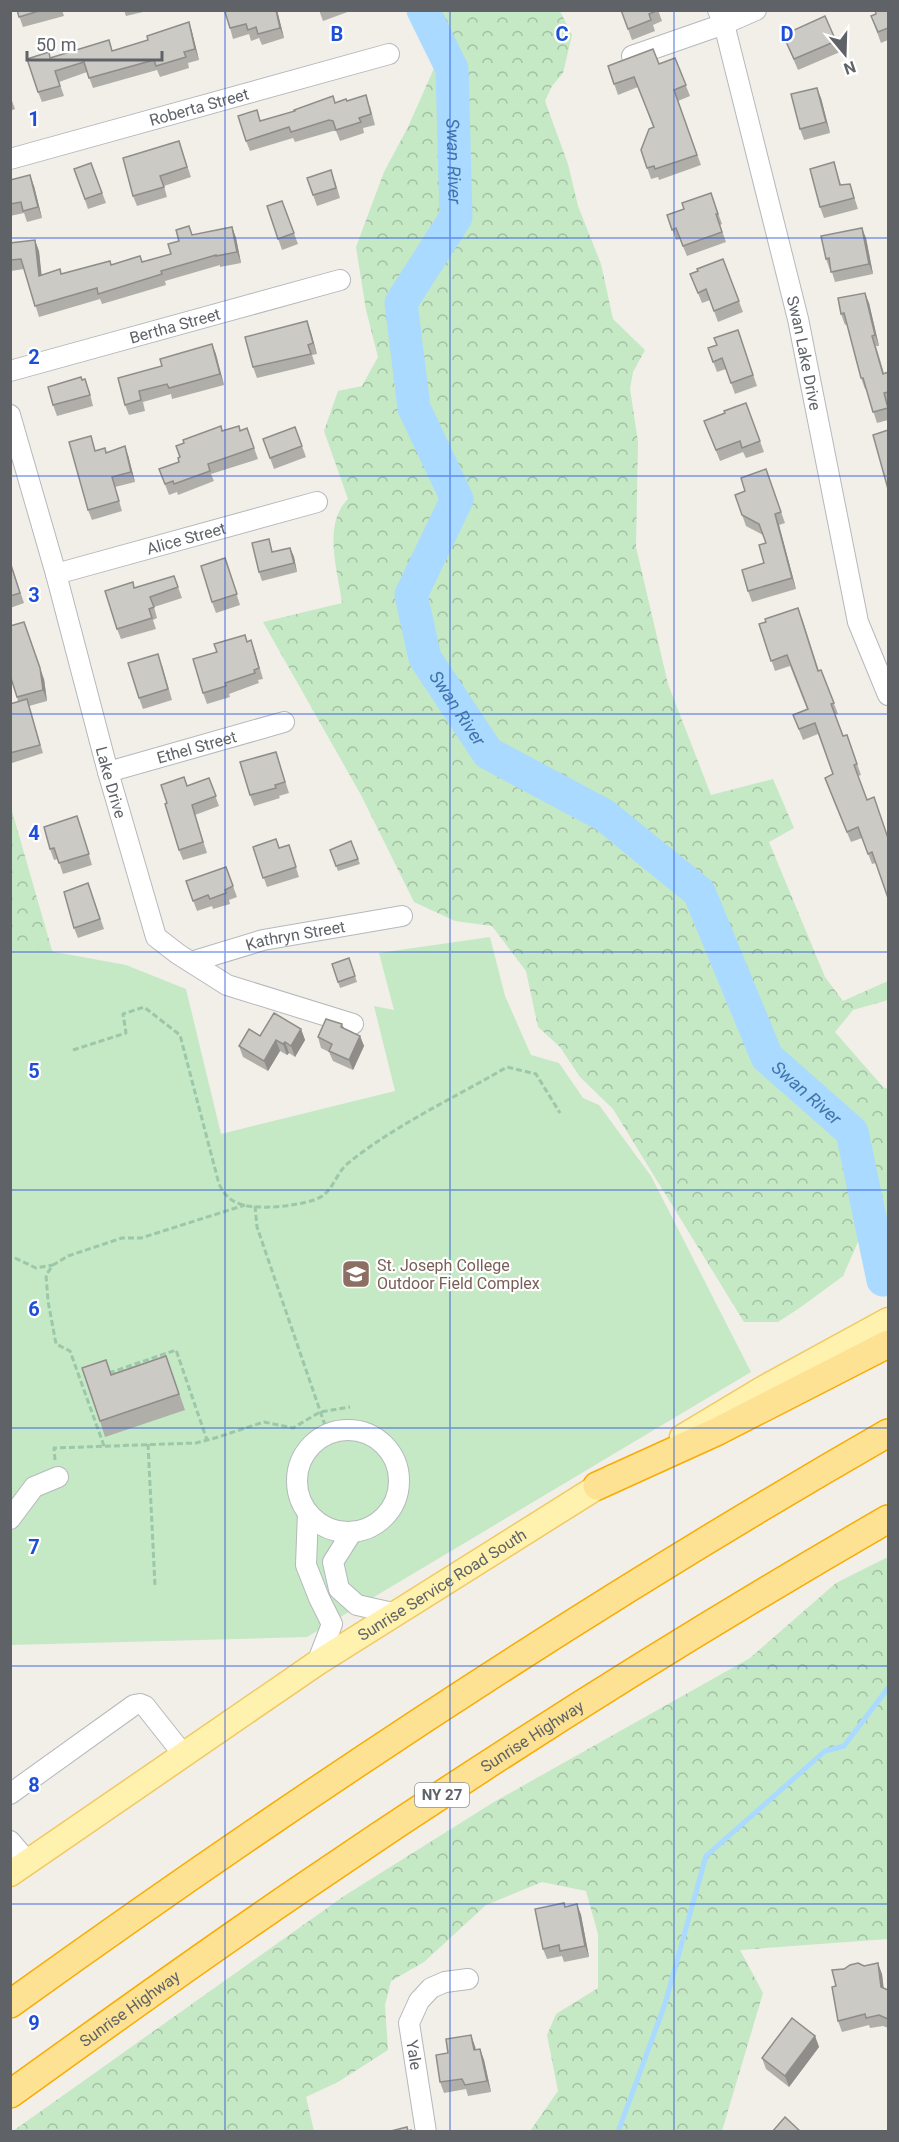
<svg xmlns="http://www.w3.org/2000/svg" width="899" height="2142" font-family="Roboto,sans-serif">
	<defs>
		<pattern id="forest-crowns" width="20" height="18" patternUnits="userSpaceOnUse" patternTransform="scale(1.5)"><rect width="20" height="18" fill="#c5e8c5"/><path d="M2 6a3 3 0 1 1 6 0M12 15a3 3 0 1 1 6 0" fill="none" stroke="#a3c0a4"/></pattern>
	</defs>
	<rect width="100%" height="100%" fill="#f1efe8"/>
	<g fill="url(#forest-crowns)">
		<path d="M425,11H560L572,35L563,73L552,86L545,101L568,164L578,206L601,264L613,319L645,350L633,372L630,389L638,442L636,547L668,684L711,795L773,779L794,828L769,842L825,977L843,1001L888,981V1000L853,1010L835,1032L883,1087L888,1089V1234L858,1242L843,1276L801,1307L778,1322H744L613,1109L580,1077L560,1047L538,1027L526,971L492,926L455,921L414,902L361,795L263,622L342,603C338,571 322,525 348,499L324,431L338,391L362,386L378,357L366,310L356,247L384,172L408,127L435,66Z"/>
		<path d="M10,804L53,954L11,1003Z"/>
		<path d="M888,1557V1939L740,1950L763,1993L722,2131H530L558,2091L547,2035L556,2014L598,1988V1934L586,1891L542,1882L486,1905L424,1962L391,1981L385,2005L388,2050L338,2082L306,2097L314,2131H13L344,1896L494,1802L750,1658L836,1583Z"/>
	</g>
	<path fill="#c5e8c5" d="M490,937L505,996L531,1055L559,1063L583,1098L599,1105L651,1176L751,1372L307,1637L11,1645V944L126,965L186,989L221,1134L395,1091L374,1006L394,1010L379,953Z"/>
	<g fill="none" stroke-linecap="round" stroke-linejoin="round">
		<path stroke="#aadaff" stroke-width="5" d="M618,2132L665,2004L706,1856L825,1751L844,1746L888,1688"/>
		<path stroke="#aadaff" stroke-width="33" id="s1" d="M423,10L452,69L456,217L401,303L414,408L457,499L411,595L425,658L488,753L604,815L699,892L767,1057L852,1132L883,1280"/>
		<g stroke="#b5b8bc" stroke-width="22">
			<g id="minor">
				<path id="s2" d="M718,10L724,24L798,319L858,622L888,695"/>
				<path d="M632,56L724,24L756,10"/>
				<path id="s3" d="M10,159L389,54"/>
				<path id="s4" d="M10,371L340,280"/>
				<path id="s5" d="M10,415L56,574L108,772L156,937L178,954L227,985L353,1024"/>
				<path id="s6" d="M56,574L317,502"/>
				<path id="s7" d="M108,772L284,722"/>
				<path id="s8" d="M191,962L263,940L402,916"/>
				<circle cx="348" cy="1481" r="51"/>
				<path d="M308,1513L306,1565L319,1598L332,1624L317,1663"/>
				<path d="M10,1519L34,1487L58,1477"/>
				<path d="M352,1532L333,1562L339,1589L357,1605L393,1613"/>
				<path d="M10,1794L134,1705L140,1704L145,1706L183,1754"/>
				<path d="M10,1841L28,1862"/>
				<path d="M426,2132L409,2023L419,2001L431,1988L445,1982L468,1979"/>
			</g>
		</g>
		<g stroke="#f2c960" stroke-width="27">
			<g id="major">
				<path d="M682,1437L762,1389L888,1320"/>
				<path id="s9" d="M10,1874L317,1663L613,1477"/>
			</g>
		</g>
		<g stroke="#f9ab00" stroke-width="30">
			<g id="highway">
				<path d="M597,1486L718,1431L888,1344"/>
				<path d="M10,2004C294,1800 585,1607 888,1433"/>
				<path id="s10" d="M10,2094C109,2023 207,1952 308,1884C497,1755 691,1633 888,1519"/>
			</g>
		</g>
		<g stroke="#9cc7a9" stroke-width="3" stroke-dasharray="6 3" stroke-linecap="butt">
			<path d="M73,1050L126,1033L123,1014L144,1007L180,1035L219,1184C223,1192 228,1199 237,1203C256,1211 295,1206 314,1200C333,1194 334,1176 347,1164C395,1125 454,1098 507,1067L536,1074L560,1113"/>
			<path d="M255,1206L257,1227L328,1434"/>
			<path d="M15,1258L36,1268L53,1265"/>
			<path d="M109,1373L176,1350L207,1440"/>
			<path d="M148,1444L155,1586"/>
			<path d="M104,1446L70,1351L56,1344L48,1301L46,1275L53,1265L68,1256L122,1238H141L245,1205"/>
			<path d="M55,1460L54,1448L196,1443L215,1438L264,1422L293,1428L320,1412L350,1407"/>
		</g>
		<use href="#minor" stroke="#fff" stroke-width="20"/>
		<use href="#major" stroke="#fff2af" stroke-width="24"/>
		<use href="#highway" stroke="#fde293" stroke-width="27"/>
	</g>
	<g fill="#afaea9">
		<path d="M17,10H62L64,16L23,27Z"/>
		<path d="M124,10H142L143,12L126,16Z"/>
		<path d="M277,10L284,38L262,45L259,38L251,41L249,34L233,39L230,28Z"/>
		<path d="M319,10H353L323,21Z"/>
		<path d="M621,10H658L662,21L653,25L655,31L632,40Z"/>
		<path d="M888,10V40L881,43L871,16Z"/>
		<path d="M189,22L192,32L199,60L188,63L189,68L160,77L157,70L93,88L87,72L59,82L64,96L42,102L38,92L50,58L113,51L148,40Z"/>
		<path d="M783,35L836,41L840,52L798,70Z"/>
		<path d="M675,58L690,96L678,101L701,165L659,180L658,177L651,179L641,150L653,127L638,87L618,95L608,66L659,64Z"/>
		<path d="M10,95L15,109L10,111Z"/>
		<path d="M821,98L830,133L804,140L800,129Z"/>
		<path d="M347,101L370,106L375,125L363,128L364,133L340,141L336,131H333L295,142L293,138L250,151L246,141L335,102Z"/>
		<path d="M179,141L191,177L164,186L167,197L137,206L133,196Z"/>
		<path d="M834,162L841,185L850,184L858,209L824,218L820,207Z"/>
		<path d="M91,163L106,203L88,209L74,169Z"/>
		<path d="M307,178L335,181L340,198L317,206Z"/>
		<path d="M10,180L34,186L42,218L27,222L24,213L10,216Z"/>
		<path d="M711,193L722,224L720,225L726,242L687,256L680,239L676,240L667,215L684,209Z"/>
		<path d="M282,201L298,244L282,250L267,206Z"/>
		<path d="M232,227L236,238L241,263L220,267V265L165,281L166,285L102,304L100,299L39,317L24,269L11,271L10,269V243L39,251L41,275L62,274L111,265L142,262L171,254L179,241L192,235Z"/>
		<path d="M866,238L873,274L835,282L831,269L830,270L826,259Z"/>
		<path d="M723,259L743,312L718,322L710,300L702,303L690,274Z"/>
		<path d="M869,303L879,346H876L884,373L888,372V420L877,423L866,389H865L861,378L847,324L845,325L841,314Z"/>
		<path d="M307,321L317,354L312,355L315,364L257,378L253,367Z"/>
		<path d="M738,330L757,386L735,394L726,369L717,372L708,348L717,345Z"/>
		<path d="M212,344L224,385L172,399L171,394L143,402L145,411L129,415L125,405L162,366Z"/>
		<path d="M82,380L89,390L93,406L57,416L53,405Z"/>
		<path d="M746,403L764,452L746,458L743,452L720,461L704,421L725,413Z"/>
		<path d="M295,427L306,457L274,469L263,439Z"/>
		<path d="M247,428L258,459L211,474L214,481L178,495L177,492L169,495L159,469L179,462L180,457L222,431L240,430Z"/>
		<path d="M96,450L128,455L135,482L115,487L122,511L92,520L88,510Z"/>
		<path d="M766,469L785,523L779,525L796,589L752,602L748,591L764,563L766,543L763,535L746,526L735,495L745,491Z"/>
		<path d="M290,548L294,557L297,572L262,581L259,572L273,552Z"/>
		<path d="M225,558L240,605L216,613L212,602Z"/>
		<path d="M10,565L15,576L24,603L10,608Z"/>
		<path d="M174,576L182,598L154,607L157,618L153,620L156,629L121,639L117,629L133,582L134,588Z"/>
		<path d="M802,618L819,671L821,670L838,714L835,715L843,736L847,735L861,775L858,776L876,863L872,864L862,838L851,842L834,802L825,778L833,774L818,734L803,740L793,715L807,709L790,666L775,671L759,624L766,622Z"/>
		<path d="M248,641L255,651L263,679L258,680L259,683L229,694L230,697L207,704L203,693L217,652Z"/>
		<path d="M162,665L172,700L143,709L139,698Z"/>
		<path d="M44,679L47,701L29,706L43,753L12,763L10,759V704L18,702L17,697Z"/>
		<path d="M276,752L289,793L279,796L280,798L254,806L250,795Z"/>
		<path d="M209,778L219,806L195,815L207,853L183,860L179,850L167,803L187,786Z"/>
		<path d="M81,827L92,865L63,874L58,859L54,860L50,849Z"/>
		<path d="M351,841L360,864L338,871L330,850Z"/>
		<path d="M289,845L299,877L267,887L253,847L279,848Z"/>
		<path d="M226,867L237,897L229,900L230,904L213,909L212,906L197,911L186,881Z"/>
		<path d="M88,883L104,929L78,938L74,928Z"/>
		<path d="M349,958L357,982L340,988L332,964Z"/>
		<path d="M342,1024L344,1028L360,1036L364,1046L353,1070L333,1061L329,1052L321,1048L318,1037Z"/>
		<path d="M301,1029L305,1040L295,1057L289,1053L287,1055L280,1051L268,1071L243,1057L239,1046L260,1036Z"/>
		<path d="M166,1356L185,1410L105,1437L100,1421L106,1360L111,1374Z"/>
		<path d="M564,1903L565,1907L577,1904L581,1915L589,1957L564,1962L562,1956L547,1959L543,1949Z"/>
		<path d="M882,1974L883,1988L888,1990V2028L883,2026L870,2028L869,2025L842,2032L838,2021L836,1986Z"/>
		<path d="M815,2036L819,2047L789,2087L766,2069L762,2058Z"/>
		<path d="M475,2046L476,2050L480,2049L484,2060L491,2092L468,2096L466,2089L444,2093L440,2082L448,2053Z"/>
	</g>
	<g fill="#8f8d8a">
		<path d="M276,10H277L284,38L280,28Z"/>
		<path d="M189,22L192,32L199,60L195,49Z"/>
		<path d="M817,88L821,98L830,133L826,122Z"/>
		<path d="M30,175L34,186L42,218L38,207Z"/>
		<path d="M232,227L236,238L241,263L237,252Z"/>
		<path d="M862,228L866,238L873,274L869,264Z"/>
		<path d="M35,240L39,251L43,287L39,276Z"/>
		<path d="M865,293L869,303L879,346L875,335Z"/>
		<path d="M307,321L311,332L317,354L313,343Z"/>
		<path d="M212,344L216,354L224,385L220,374Z"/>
		<path d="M125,446L128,455L135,482L131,472Z"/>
		<path d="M775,514L779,525L796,589L792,578Z"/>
		<path d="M290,548L294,557L297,572L294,563Z"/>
		<path d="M24,622L44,679L47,701L43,690Z"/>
		<path d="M301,1029L305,1040L295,1057L291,1046Z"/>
		<path d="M360,1036L364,1046L353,1070L349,1060Z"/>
		<path d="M276,1040L280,1051L268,1071L264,1061Z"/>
		<path d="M285,1042L289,1053L287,1055L283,1044Z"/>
		<path d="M577,1904L581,1915L589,1957L585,1946Z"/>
		<path d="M878,1963L882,1974L885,1998L881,1987Z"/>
		<path d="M471,2035L475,2046L477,2061L474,2050Z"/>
		<path d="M815,2036L819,2047L789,2087L785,2076Z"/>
		<path d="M480,2049L484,2060L491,2092L487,2081Z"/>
	</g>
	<g fill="#cccac5" stroke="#8f8d8a" stroke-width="1.5">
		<path d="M17,10H42L19,17Z"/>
		<path d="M229,10H276L280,28L258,34L256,27L248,30L246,24L230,28L225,12Z"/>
		<path d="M621,10H658L649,14L651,20L628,29Z"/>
		<path d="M875,10H888V28L878,32L871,16L876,14Z"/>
		<path d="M825,16L836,41L794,59L783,35Z"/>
		<path d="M189,22L195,49L184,52L186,57L156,66L154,60L89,78L84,62L55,71L60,86L38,92L27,59L49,52L50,58L109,40L112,51L148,40L147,36Z"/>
		<path d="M653,49L659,64L675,58L686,85L674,90L697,155L655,169L654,166L647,168L641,150L649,129L654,127L634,77L614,84L608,66Z"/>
		<path d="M817,88L826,122L800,129L791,94Z"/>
		<path d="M366,95L371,114L359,118L361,122L336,130L333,121L329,120L291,132L289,127L246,141L238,116L257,110L260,121L295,111L294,110L333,96L335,103L346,99L347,101Z"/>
		<path d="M179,141L187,167L160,176L164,187L133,196L123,158Z"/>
		<path d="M834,162L840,185L850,184L854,198L820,207L810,169Z"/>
		<path d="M91,163L102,193L85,199L74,169Z"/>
		<path d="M331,170L336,188L313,195L307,178Z"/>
		<path d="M30,175L38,207L23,211L21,202L10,204V180Z"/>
		<path d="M711,193L718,214H716L722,232L683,246L676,228L672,230L667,215L684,209L682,203Z"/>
		<path d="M282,201L294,233L278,239L267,206Z"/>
		<path d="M189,226L192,235L232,227L237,252L216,256V255L161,271L162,274L98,294L97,288L35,306L21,259L10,260V243L35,240L39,276L60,269L61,274L110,261L111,265L140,256L142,262L171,254L168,244L179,241L176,230Z"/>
		<path d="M862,228L869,264L831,272L829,258L826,259L821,236Z"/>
		<path d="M723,259L739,301L714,311L706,289L698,293L690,274L698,271L697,269Z"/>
		<path d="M865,293L875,335L872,336L883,374L888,372V392L884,393L888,408L873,412L863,378H861L844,313L841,314L838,298Z"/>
		<path d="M307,321L313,343L308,345L311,354L253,367L245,337Z"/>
		<path d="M738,330L753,375L731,383L722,358L713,362L708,348L717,345L714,338Z"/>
		<path d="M212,344L220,374L169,388L167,384L139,391L141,400L125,405L118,378L162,366L160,359Z"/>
		<path d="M81,377L82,380L85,379L90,395L53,405L48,387Z"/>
		<path d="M746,403L760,441L742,448L740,441L716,450L704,421L725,413L724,411Z"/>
		<path d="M221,426L222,431L239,426L240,431L247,428L254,448L208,464L210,471L174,484L173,481L165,484L159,469L179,462L178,458L180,457L176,446L184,443L183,440Z"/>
		<path d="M295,427L302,446L270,458L263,439Z"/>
		<path d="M888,430V489L873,435Z"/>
		<path d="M91,436L95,451L105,448L106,453L125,446L131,472L112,477L119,501L88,510L69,442Z"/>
		<path d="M766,469L781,512L775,514L792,578L748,591L742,570L764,563L759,545L766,543L759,524L742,515L735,495L745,491L741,478Z"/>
		<path d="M269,539L272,552L290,548L294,563L259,572L252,543Z"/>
		<path d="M225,558L237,594L212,602L201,566Z"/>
		<path d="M10,565H11L20,593L10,596Z"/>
		<path d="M174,576L178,587L150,597L154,607L149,609L152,618L117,629L105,591L133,582L134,588Z"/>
		<path d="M798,608L818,671L821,670L834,703L831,704L843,736L847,735L857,764L854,765L867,800L874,797L888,838V898L872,852L868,854L858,827L847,832L825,778L833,774L815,723L799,729L793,715L808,709L787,655L771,661L759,624L766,622L765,619Z"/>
		<path d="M24,622L40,668L43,690L17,697L10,675V626Z"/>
		<path d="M245,635L247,642L251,640L259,668L254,670L255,673L225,683L226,686L203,693L193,659L217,652L214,644Z"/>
		<path d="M158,654L168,689L139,698L128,663Z"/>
		<path d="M27,699L40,745L10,753V704Z"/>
		<path d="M276,752L285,782L275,785L276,788L250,795L240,762Z"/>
		<path d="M184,777L187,786L209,778L216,796L192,805L203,842L179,850L165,804L167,803L161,785Z"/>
		<path d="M77,816L89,854L59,863L54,848L50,849L44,827Z"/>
		<path d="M276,839L279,848L289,845L296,867L263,878L253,847Z"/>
		<path d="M351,841L358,859L336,866L330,850Z"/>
		<path d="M226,867L233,886L225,890L226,893L210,899L208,895L193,901L186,881Z"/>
		<path d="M88,883L100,919L74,928L64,892Z"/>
		<path d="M349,958L355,976L338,982L332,964Z"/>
		<path d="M274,1013L301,1029L291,1046L285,1042L283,1044L276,1040L264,1061L239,1046L249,1029L260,1036Z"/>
		<path d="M326,1019L342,1024L341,1027L360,1036L349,1060L329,1051L332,1044L318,1037Z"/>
		<path d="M166,1356L179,1394L100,1421L82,1368L106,1360L111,1375Z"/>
		<path d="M564,1903L565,1907L577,1904L585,1946L560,1951L559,1945L543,1949L535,1909Z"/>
		<path d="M858,1963L864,1966L878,1963L881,1987L888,1990V2019L879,2015L866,2018L865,2014L838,2021L832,1987L836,1986L832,1970L844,1969L850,1965Z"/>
		<path d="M792,2018L815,2036L785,2076L762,2058Z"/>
		<path d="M471,2035L474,2050L480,2049L487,2081L465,2085L462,2079L440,2082L436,2055L448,2053L446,2039Z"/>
		<path d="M785,2117L801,2132H772Z"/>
		<path d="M407,2127L408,2131L411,2130V2132H387Z"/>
	</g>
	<path fill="none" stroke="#1d4ed8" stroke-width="1.5" stroke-opacity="0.55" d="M225,10V2132M450,10V2132M674,10V2132M10,238H888M10,476H888M10,714H888M10,952H888M10,1190H888M10,1428H888M10,1666H888M10,1904H888"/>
	<defs>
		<g id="university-square" transform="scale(1.5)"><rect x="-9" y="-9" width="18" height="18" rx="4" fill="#8d6e63" stroke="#fff"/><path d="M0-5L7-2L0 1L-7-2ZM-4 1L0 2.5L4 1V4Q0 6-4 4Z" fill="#fff"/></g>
	</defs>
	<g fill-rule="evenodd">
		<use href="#university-square" x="356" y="1274"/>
	</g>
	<g text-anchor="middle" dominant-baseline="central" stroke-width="4.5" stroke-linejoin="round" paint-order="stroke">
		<rect fill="#fff" stroke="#8f9295" stroke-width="1.5" x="415" y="1783" width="54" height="24" rx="4.5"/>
		<g font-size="15" font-weight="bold" fill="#5f6368">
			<text x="442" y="1795">NY 27</text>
		</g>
		<g font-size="16" fill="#5f6368" stroke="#fff">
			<text stroke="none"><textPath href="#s3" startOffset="196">Roberta Street</textPath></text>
			<text stroke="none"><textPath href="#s4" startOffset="171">Bertha Street</textPath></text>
			<text stroke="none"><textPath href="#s2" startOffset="354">Swan Lake Drive</textPath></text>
			<text stroke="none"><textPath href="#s6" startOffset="135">Alice Street</textPath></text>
			<text stroke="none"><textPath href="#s7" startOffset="92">Ethel Street</textPath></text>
			<text stroke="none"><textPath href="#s5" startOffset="381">Lake Drive</textPath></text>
			<text stroke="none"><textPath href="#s8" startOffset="108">Kathryn Street</textPath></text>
			<text stroke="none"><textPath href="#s9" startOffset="520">Sunrise Service Road South</textPath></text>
			<text stroke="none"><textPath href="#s10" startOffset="633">Sunrise Highway</textPath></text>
			<text stroke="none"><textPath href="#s10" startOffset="147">Sunrise Highway</textPath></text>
			<text transform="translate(414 2055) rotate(81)">Yale</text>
		</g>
		<g font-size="16" fill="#785e54" stroke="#fff" text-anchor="start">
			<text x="377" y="1265">St. Joseph College<tspan x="377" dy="18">Outdoor Field Complex</tspan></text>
		</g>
		<g font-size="18" font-style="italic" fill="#4174aa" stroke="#fff">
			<text stroke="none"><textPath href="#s1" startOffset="158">Swan River</textPath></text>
			<text stroke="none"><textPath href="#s1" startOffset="753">Swan River</textPath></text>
			<text stroke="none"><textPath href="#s1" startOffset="1293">Swan River</textPath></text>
		</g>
	</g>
	<g font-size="20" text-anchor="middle" font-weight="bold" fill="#1d4ed8" stroke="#fff" stroke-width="4.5" stroke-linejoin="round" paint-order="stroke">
		<text x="337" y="41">B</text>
		<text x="562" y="41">C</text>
		<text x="787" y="41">D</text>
		<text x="34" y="126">1</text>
		<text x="34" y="364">2</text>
		<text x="34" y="602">3</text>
		<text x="34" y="840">4</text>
		<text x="34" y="1078">5</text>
		<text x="34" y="1316">6</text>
		<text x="34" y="1554">7</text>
		<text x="34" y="1792">8</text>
		<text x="34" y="2030">9</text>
	</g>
	<rect width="899" height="2142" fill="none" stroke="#5f6368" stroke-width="24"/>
	<g transform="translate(845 54) rotate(161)" stroke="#ffffff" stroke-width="4.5" paint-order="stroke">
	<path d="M0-4.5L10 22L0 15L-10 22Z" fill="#5f6368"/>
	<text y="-9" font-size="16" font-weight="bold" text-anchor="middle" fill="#5f6368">N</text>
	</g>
	<path d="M27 51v9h135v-9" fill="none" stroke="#5f6368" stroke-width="3"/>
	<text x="36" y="51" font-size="18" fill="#5f6368" stroke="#ffffff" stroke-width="4.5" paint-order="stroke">50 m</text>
</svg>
